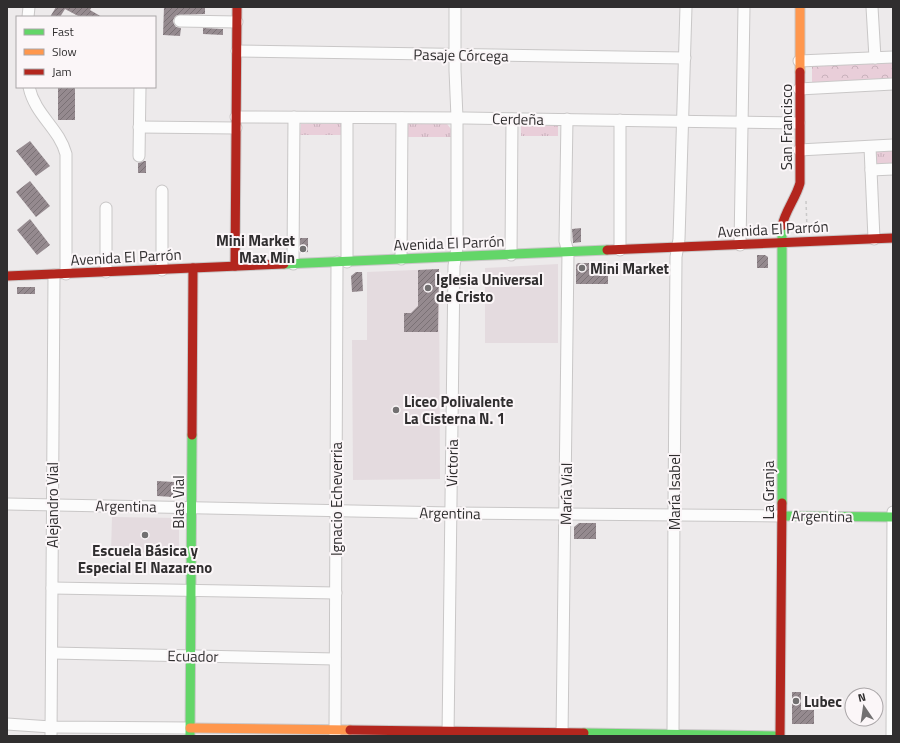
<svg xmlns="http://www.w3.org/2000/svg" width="900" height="743" font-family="'Titillium Web',sans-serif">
	<defs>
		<pattern id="grass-tufts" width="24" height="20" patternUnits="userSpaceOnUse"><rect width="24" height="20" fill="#e9ced9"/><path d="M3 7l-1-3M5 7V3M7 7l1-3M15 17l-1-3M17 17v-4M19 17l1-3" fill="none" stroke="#c8b1bb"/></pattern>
		<pattern id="park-crowns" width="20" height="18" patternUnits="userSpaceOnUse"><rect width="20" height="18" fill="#e9ced9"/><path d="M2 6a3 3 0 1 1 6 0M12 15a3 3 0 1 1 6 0" fill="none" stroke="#c8b1bb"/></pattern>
		<pattern id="building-hatch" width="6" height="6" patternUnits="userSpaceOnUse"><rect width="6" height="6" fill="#958a8f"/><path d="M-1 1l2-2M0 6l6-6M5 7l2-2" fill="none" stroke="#7a7175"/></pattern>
	</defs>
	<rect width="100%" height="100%" fill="#edeaeb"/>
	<g fill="#e4dbdf">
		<path d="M558,264V343H485V268Z"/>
		<path d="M439,269L440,479L353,480L352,340H367V272Z"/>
		<path d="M112,517L179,518V553L111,552Z"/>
	</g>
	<g fill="url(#grass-tufts)">
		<path d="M301,124H343V135H300Z"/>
		<path d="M408,124H447L451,129V137H408Z"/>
		<rect x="521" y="125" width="37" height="11"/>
		<path d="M893,148V166L874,167L873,149Z"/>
	</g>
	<path fill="url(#park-crowns)" d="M893,62V81L812,85V66Z"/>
	<g fill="url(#building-hatch)">
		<path d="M56,7H92L90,10L102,17H80L65,9L60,17H50Z"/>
		<path d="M164,7H205V14L177,15L174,18L173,21L174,24L176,27L181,28L180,36L163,35Z"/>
		<path d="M203,28L223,29V35L203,34Z"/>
		<path d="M58,87L75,88V120H58Z"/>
		<path d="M30,141L50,166L36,176L16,151Z"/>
		<path d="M144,161H146V173H138V163L142,162Z"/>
		<path d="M30,181L50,206L36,217L16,192Z"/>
		<path d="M30,219L50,245L37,255L17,230Z"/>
		<path d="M581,228V242L573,243L572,229Z"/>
		<path d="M300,238H308V252L300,253Z"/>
		<path d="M757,255H765L768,257V268H757Z"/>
		<path d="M578,263H608V284H576V265Z"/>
		<path d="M439,269L438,332H404V313H411L418,306V270Z"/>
		<path d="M356,272H362L363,291L352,292L351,276Z"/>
		<rect x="17" y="287" width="18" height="7"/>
		<path d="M157,481L174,482L173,497L157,496Z"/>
		<path d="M579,523H596V539H574V527Z"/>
		<path d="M792,692H801V710H814V724H792Z"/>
	</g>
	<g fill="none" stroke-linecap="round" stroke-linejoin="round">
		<g stroke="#c9c7c7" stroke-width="13">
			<g id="street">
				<path d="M872,7L875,58"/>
				<path d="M28,17L29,7"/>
				<path d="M180,21L237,22"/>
				<path d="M237,51L685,58"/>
				<path d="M799,61L893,57"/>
				<path d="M29,87C35,115 59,128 66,154V274"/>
				<path d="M799,89L893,84"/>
				<path d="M236,117L465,118L799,123"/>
				<path d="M620,120V250"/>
				<path d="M139,127L236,128"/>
				<path d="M870,147L874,239"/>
				<path d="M799,150L893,145"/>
				<path d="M139,156L140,87"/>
				<path d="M871,170L893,169"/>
				<path d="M106,208V272"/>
				<path d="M740,245L744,7"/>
				<path d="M511,255L512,119"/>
				<path d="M401,259L402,118"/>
				<path d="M347,262V118"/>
				<path d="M293,264L294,117"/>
				<path d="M162,270V191"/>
				<path d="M7,504L451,513L782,516"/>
				<path d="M52,588L336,593"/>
				<path d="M52,653L335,659"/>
				<path d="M7,724L51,727L190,728"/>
				<path d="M51,736L54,275"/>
				<path d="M335,736L337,262"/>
				<path d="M448,736L454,266L457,248V118L455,70V7"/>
				<path d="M562,736L568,252L565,241L567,119"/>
				<path d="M673,736L674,505L676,257L679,239L686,7"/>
				<path d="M892,736L893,512"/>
			</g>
		</g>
		<g stroke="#c9c7c7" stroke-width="11">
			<g id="fast">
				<path d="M284,264L607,250"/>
				<path d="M782,503V226"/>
				<path d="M782,516L893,517"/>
				<path d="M584,733L775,736"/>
				<path d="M190,736L192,435"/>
			</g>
		</g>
		<g stroke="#c9c7c7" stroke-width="11">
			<g id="slow">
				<path d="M800,7V72"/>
				<path d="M190,728L350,730"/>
			</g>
		</g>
		<g stroke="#c9c7c7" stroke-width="11">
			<g id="jam">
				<path d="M782,226C785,211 796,198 800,183V72"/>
				<path d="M607,250L893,238"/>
				<path d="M235,266L237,7"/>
				<path d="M7,276L284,264"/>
				<path d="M192,435L193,268"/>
				<path d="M350,730L584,733"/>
				<path d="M780,736L782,503"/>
			</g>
		</g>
		<path stroke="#cac9c9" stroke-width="1.5" stroke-dasharray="3 3" stroke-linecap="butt" d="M806,201L807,229"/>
		<use href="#street" stroke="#fcfcfc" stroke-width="11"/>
		<use href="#fast" stroke="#63d668" stroke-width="9"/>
		<use href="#slow" stroke="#ff974d" stroke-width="9"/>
		<use href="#jam" stroke="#b3261e" stroke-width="9"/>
	</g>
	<g fill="#727071" stroke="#fbf6f8" stroke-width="1.5">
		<circle cx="303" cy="249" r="4"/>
		<circle cx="582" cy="268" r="4"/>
		<circle cx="428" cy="288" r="4"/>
		<circle cx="396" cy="410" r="4"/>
		<circle cx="145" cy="535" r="4"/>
		<circle cx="796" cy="701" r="4"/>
	</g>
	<g text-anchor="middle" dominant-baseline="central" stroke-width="4" stroke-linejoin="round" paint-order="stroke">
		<g font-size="15" fill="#302e2f" stroke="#fbf6f8">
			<text transform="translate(461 55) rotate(1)">Pasaje Córcega</text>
			<text transform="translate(518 119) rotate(1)">Cerdeña</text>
			<text transform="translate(786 127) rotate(-90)">San Francisco</text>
			<text transform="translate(773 229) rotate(-3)">Avenida El Parrón</text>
			<text transform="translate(449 243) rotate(-2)">Avenida El Parrón</text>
			<text transform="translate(126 257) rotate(-3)">Avenida El Parrón</text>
			<text transform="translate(452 463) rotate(-89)">Victoria</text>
			<text transform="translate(768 490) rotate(-90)">La Granja</text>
			<text transform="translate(674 492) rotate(-90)">María Isabel</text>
			<text transform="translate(566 494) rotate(-89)">María Vial</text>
			<text transform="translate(336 499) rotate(-90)">Ignacio Echeverria</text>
			<text transform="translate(178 502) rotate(-90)">Blas Vial</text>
			<text transform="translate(52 505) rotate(-90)">Alejandro Vial</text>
			<text transform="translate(126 506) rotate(1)">Argentina</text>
			<text transform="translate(450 513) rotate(1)">Argentina</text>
			<text transform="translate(822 516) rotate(1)">Argentina</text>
			<text transform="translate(193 656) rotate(1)">Ecuador</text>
		</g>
		<g font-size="15" font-weight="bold" fill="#302e2f" stroke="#fbf6f8" text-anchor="start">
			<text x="295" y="240" text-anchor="end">Mini Market<tspan x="295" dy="17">Max Min</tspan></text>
			<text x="590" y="268">Mini Market</text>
			<text x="436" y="279">Iglesia Universal<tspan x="436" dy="17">de Cristo</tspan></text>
			<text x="404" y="401">Liceo Polivalente<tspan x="404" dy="17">La Cisterna N. 1</tspan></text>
			<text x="145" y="550" text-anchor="middle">Escuela Básica y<tspan x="145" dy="17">Especial El Nazareno</tspan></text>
			<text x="804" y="701">Lubec</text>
		</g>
	</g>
	<rect width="900" height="743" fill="none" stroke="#302e2f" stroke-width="16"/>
	<rect x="16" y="16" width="140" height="72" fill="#fbf6f8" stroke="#aaa6a8"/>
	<rect x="24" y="29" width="20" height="6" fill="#63d668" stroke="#aaa6a8"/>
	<text x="52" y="36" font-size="12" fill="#302e2f">Fast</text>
	<rect x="24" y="49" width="20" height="6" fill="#ff974d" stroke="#aaa6a8"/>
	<text x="52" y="56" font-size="12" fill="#302e2f">Slow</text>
	<rect x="24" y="69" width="20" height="6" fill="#b3261e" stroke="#aaa6a8"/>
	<text x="52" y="76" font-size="12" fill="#302e2f">Jam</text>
	<g transform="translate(864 707) rotate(347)"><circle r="19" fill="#fbf6f8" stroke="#aaa6a8"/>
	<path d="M0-3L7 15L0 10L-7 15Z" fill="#727071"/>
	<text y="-6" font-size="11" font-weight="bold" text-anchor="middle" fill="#302e2f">N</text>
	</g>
</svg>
